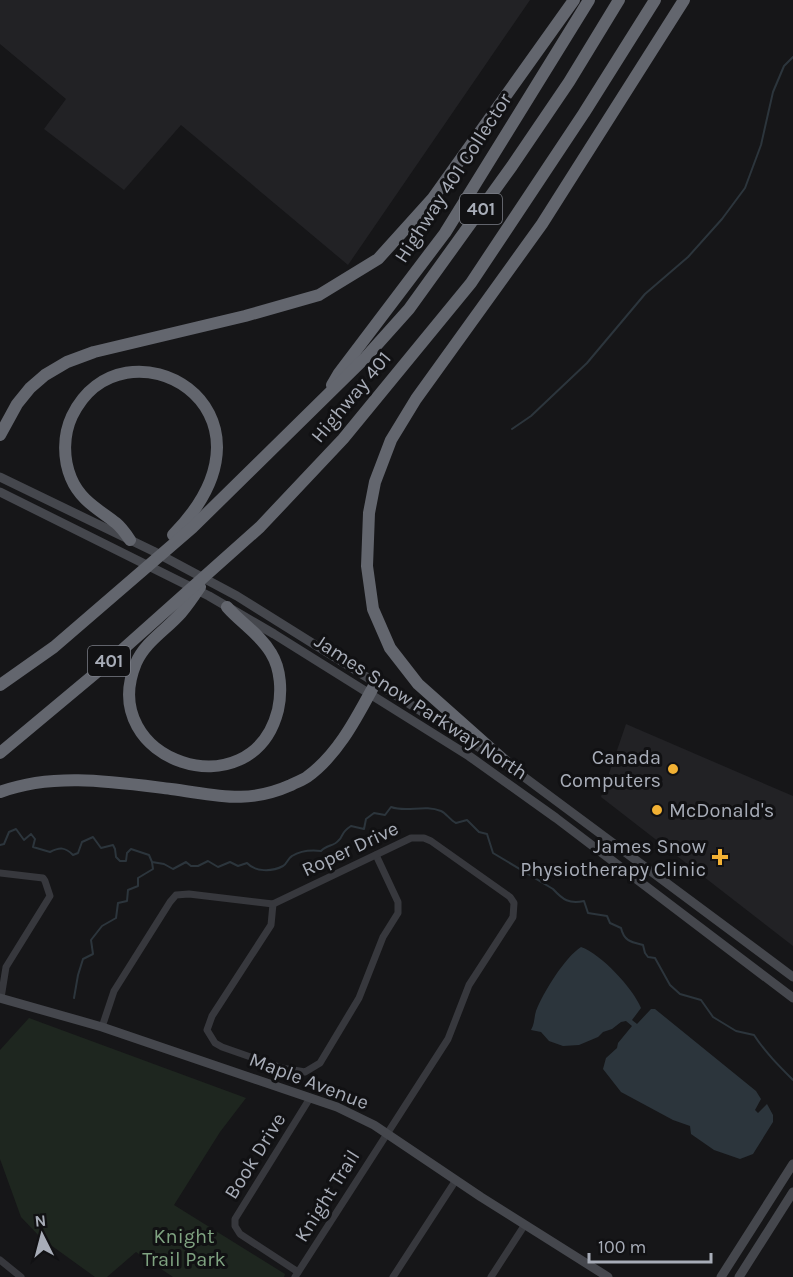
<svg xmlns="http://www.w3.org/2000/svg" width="793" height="1277" font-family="Karla,sans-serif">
	<rect width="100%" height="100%" fill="#161618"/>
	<g fill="#222225">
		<path d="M0,0H530L348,265L181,125L124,190L44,129L66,99L0,44Z"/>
		<path d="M626,724L793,796V946L601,797Z"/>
	</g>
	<path fill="#1e261f" d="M29,1018L246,1098L220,1132L174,1205L285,1274L284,1277H173L136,1252L107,1277H95L41,1238L21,1217L0,1159V1050Z"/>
	<path fill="#2c353c" d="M581,947C601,954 633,988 641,1008L632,1020L637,1024L651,1009H655L756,1091L761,1099L755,1110L758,1113L767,1104L773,1115V1122L753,1154L740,1159L714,1150L691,1134L690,1126L673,1120L621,1092L603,1069L606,1058L617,1048L618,1043L632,1026L626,1021L621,1022L612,1029L603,1032L598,1037L579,1045L563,1046L549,1041L541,1032L531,1030C535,1023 534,1017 536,1011C543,993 565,957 581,947Z"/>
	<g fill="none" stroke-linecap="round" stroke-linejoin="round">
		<g stroke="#2c353c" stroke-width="2">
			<path d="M512,429L531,416L587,363L645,294L688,257L722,219L745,188L761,145L773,92L784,66L793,57"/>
			<path d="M0,845L4,844L9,832L16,829L24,840L31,834L35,839L33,847L50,852C60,847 65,847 73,855L78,853L82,842L93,837L101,848L113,845L115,849L116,857L120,861H126L127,853L131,849L149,855L152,862L164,864L173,869L186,862L191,866H198L208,861L218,867L230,862L238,866L247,863C255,872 272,872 283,866C287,864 288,858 292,856C300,851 312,850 321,851C326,845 334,846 338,841C345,835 339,834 351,826L364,829L366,819L374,813L385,815L391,807C407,813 424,804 441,811C446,813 450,820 456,823L467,820L479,832L487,834L493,853L553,889C563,900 569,904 584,901L588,913L607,916L610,923L621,928C624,941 631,942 643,945L645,953L648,957L655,958L670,985L680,994L701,1000L713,1017L736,1031L754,1035C765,1052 779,1066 793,1080"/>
			<path d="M74,998L78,975L83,959L93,954L91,940L102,926L116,918L118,903L127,901L128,890L138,886V878L153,869L152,862"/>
		</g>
		<g stroke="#37383d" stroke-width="7">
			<path d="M0,873L43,878L45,881L50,896L6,967L1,998"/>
			<path d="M273,904L271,925L212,1016L207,1030L215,1043L222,1047L282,1068L305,1072L320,1063L359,998L383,937L398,913V902L376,855"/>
			<path d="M102,1027L114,991L170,902L176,895L189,894L273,904L411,838H424L431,841L510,897L514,903L513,917L469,985L448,1039L295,1277"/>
			<path d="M0,1260L21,1277"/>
			<path d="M298,1272L240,1234L235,1226V1219L310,1098"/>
			<path d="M393,1277L456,1180"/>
			<path d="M491,1277L524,1226"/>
		</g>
		<g stroke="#45474d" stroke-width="9">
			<path d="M0,477L153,551L237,596L488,753"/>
			<path d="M0,492L209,596L274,634L469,756L556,818L793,998"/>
			<path d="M512,768L793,977"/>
			<path d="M0,998L102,1027L337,1107L374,1125L481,1197L608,1277"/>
			<path d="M721,1277L793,1164"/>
			<path d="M739,1277L793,1192"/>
		</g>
		<g stroke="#63666e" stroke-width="12">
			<path d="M332,385L339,373L445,233L589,0"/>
			<path d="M0,435L17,404L30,388L45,375L67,362L94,352L245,316L319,295L378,259L433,198L574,0"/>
			<path d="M130,540C126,534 121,527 116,523C98,509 80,500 71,478C63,459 63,435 72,416C122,312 298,407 173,535"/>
			<path d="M200,587C194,596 188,605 181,613C166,630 145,642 136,663C95,761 252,813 278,710C282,692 281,669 271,653C260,634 241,623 227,607"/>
			<path d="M0,685L54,647L192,528L366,357L409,309L512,166L569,82L619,0"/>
			<path d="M0,753L103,667L260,527L343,439L471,283L584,113L655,0"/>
			<path d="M516,771L418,684L390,648L373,609L367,566L369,513L375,482L391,440L416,399L542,224L684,0"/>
			<path d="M0,792C54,772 115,782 171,789C217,795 246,805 291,785C296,782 303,780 307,777C339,754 358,715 376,682"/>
		</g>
	</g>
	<g fill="#f2b134" stroke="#111113" stroke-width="2">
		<circle cx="673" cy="769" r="6"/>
		<circle cx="657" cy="810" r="6"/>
		<path d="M717 848h6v6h6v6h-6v6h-6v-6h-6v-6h6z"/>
	</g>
	<g text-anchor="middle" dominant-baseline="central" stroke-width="6" stroke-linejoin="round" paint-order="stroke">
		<g fill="#111113" stroke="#7b7e86" stroke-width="1.5">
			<rect x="460" y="194" width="42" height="30" rx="4.5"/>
			<rect x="88" y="646" width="42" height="30" rx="4.5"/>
		</g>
		<g font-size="18" font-weight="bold" fill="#a8adb8">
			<text x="481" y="209">401</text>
			<text x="109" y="661">401</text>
		</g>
		<g font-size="20" fill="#a8adb8" stroke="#111113">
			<text transform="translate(453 178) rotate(-57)">Highway 401 Collector</text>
			<text transform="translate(351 397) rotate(-50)">Highway 401</text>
			<text transform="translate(421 707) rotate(33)">James Snow Parkway North</text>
			<text transform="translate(350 849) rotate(-25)">Roper Drive</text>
			<text transform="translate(309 1081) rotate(21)">Maple Avenue</text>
			<text transform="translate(255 1156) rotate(-58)">Book Drive</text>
			<text transform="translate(327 1196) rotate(-58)">Knight Trail</text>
		</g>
		<g font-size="20" fill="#a8adb8" stroke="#111113" text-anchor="end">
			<text x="661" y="757">Canada<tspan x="661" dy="23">Computers</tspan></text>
			<text x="669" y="810" text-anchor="start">McDonald's</text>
			<text x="706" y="846">James Snow<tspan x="706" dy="23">Physiotherapy Clinic</tspan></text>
		</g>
		<g font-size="20" fill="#7fa381" stroke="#111113">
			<text x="184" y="1236">Knight<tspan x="184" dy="23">Trail Park</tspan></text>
		</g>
	</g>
	<g transform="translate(42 1235) rotate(354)" stroke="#111113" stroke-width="4.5" paint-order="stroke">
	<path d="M0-4.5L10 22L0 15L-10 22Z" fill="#a8adb8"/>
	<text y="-9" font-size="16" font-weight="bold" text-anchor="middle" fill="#a8adb8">N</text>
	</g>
	<path d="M589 1253v9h122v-9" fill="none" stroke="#a8adb8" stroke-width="3"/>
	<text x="598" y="1253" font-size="18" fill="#a8adb8" stroke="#111113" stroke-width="4.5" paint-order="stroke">100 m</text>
</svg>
